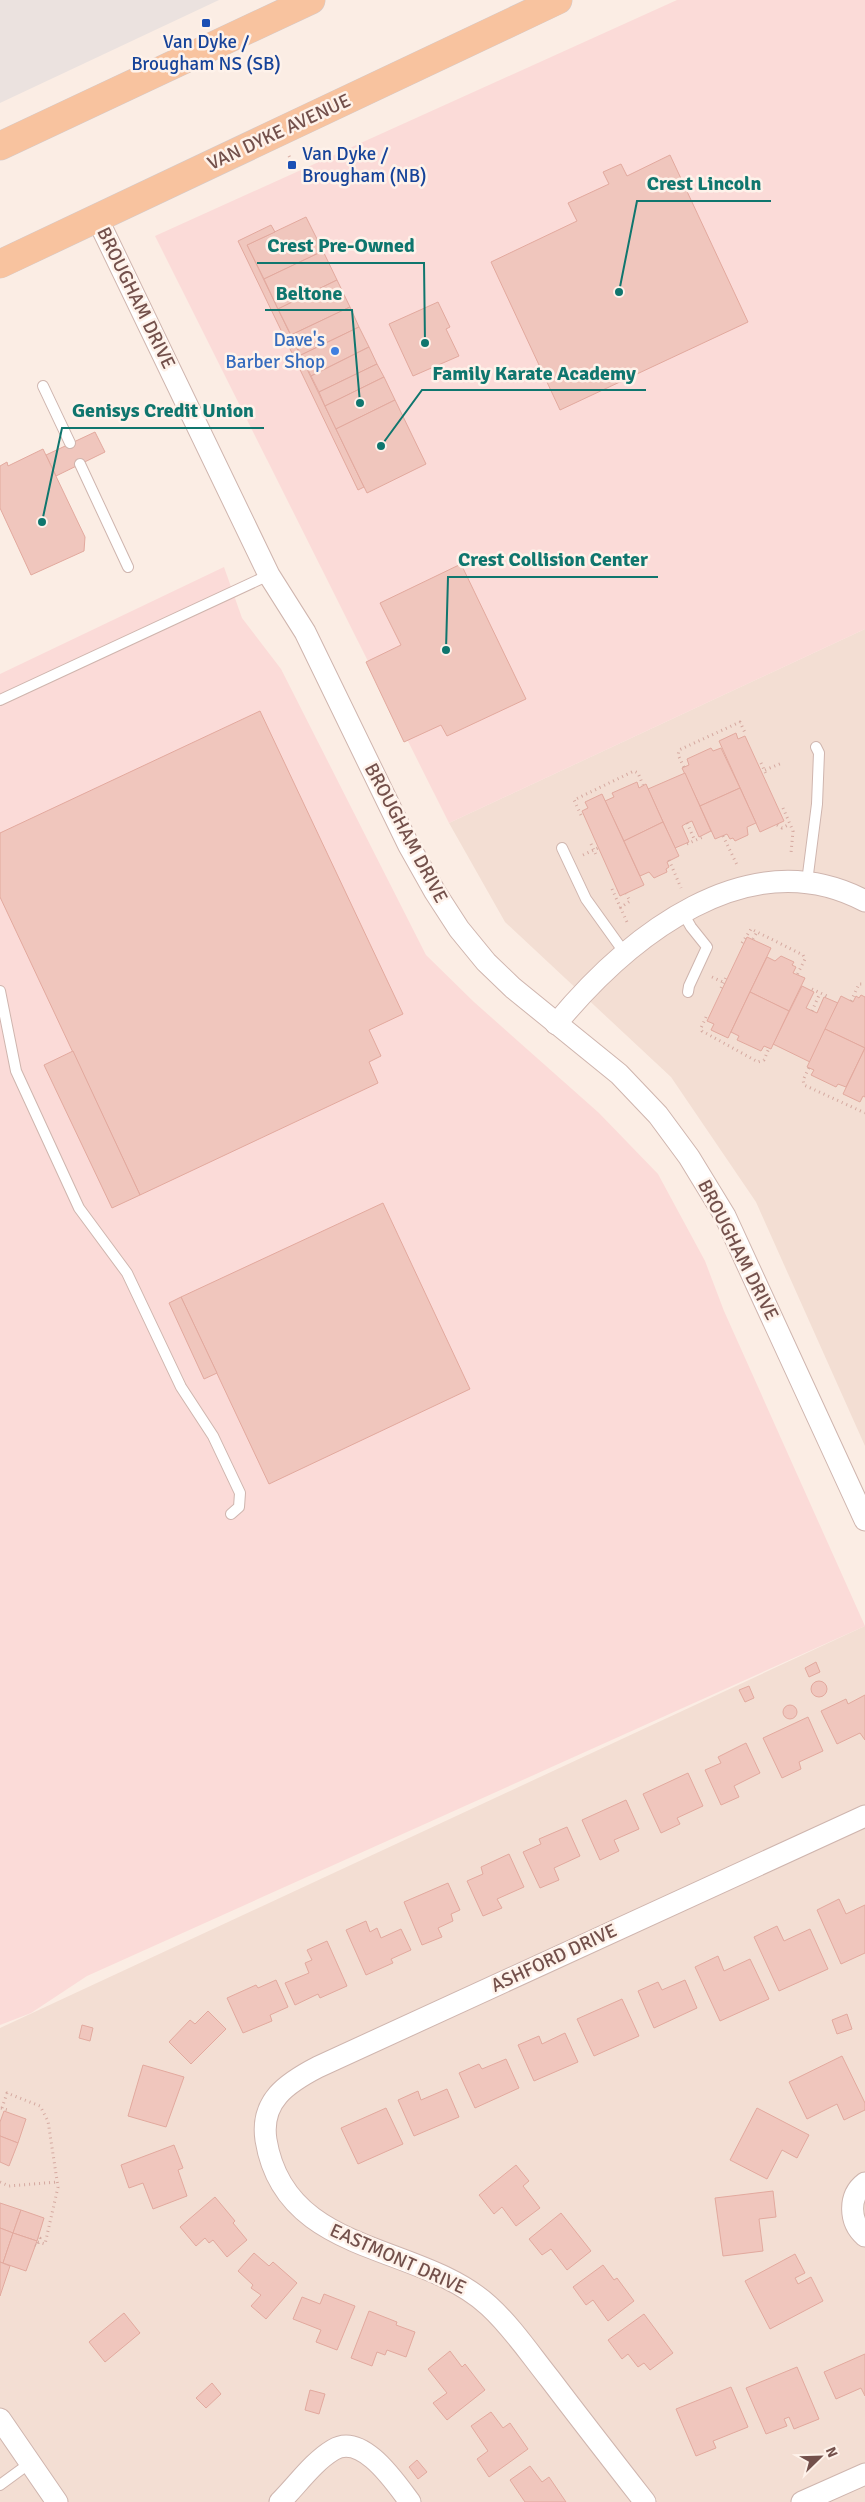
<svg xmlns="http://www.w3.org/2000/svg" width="865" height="2502" font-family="Signika,sans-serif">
	<rect width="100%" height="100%" fill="#fbede4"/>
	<g fill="#f3ded3">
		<path d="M865,629V1446L756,1202L671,1077L505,922L449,823Z"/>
		<path d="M865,1626V2502H0V2028Z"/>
	</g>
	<g fill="#fbdbd8">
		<path d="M677,0H865V629L449,823L155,236Z"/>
		<path d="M224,567L242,618L281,669L426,955L474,1002L599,1113L658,1174L705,1261L724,1311L865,1626L87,1976L31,2013L0,2025V674Z"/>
	</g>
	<path fill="#ebe2df" d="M0,0H219L0,103Z"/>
	<g fill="#f0c6bd" stroke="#e2a99e">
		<path d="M670,155L748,322L560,410L491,262L577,221L568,203L609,184L603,172L621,164L627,176Z"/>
		<path d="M306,217L323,251L264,279L247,245Z"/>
		<path d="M271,225L275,232L247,245L364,487L358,490L238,241Z"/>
		<path d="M323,251L337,280L278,309L264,279Z"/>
		<path d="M337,280L350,307L291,335L278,309Z"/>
		<path d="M438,302L450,327L446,329L459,356L413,376L389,324Z"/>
		<path d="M350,307L359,327L301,355L291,335Z"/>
		<path d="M359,327L369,347L311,376L301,355Z"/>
		<path d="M369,347L377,364L319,392L311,376Z"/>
		<path d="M377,364L384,377L325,406L319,392Z"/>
		<path d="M384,377L395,400L336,429L325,406Z"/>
		<path d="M395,400L426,464L367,493L336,429Z"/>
		<path d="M95,432L105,452L56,476L46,455Z"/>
		<path d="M43,449L85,537L84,551L31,575L0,508V466L7,462L8,466Z"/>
		<path d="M461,564L526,699L447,736L441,725L404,742L366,662L401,645L380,603Z"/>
		<path d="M260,711L403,1014L369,1030L381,1056L369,1062L378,1083L140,1195L0,897V833Z"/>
		<path d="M736,733L738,739L745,736L784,821L760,832L719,741Z"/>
		<path d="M711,748L713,751L721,748L740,788L700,806L682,768L689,765L687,759Z"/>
		<path d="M685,773L711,831L699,837L692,821L687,823L682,826L689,842L675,848L648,789Z"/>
		<path d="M637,782L639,788L646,784L663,822L624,841L605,801L614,797L612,793Z"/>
		<path d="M740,788L756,823L747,827L748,835L735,841L733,838L730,839L727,834L715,839L700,806Z"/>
		<path d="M602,794L644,885L620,896L582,811L588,808L585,802Z"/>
		<path d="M663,822L679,856L667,862L669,867L666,869L667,872L654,878L649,872L640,876L624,841Z"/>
		<path d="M747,937L771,948L728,1038L711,1030L714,1024L707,1021Z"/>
		<path d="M781,956L794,962L792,965L796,967L793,973L805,978L789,1011L750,992L767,957L775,961Z"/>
		<path d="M802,986L814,992L806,1008L817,1013L824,997L838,1003L810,1062L773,1044Z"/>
		<path d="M750,992L789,1011L771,1049L764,1046L761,1051L737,1040L739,1036L731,1032Z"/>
		<path d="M861,995L865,997V1048L825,1029L841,996L853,1002L856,996L859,998Z"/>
		<path d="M825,1029L865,1048L846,1087L838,1084L836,1087L811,1075L814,1070L807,1067Z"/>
		<path d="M865,1048V1097L863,1096L860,1102L843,1094Z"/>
		<path d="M73,1051L140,1195L112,1208L44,1065Z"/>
		<path d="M383,1203L470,1389L269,1484L181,1297Z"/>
		<path d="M181,1297L217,1373L204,1379L169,1303Z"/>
		<path d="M816,1662L820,1672L809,1677L805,1668Z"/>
		<circle cx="819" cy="1689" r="8"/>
		<path d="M749,1686L754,1698L745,1702L739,1690Z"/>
		<path d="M865,1695V1740L860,1733L837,1744L821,1711L846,1699L848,1704Z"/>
		<circle cx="790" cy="1712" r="7"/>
		<path d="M808,1717L823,1751L799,1762L801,1769L782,1778L763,1738Z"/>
		<path d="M746,1743L760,1773L734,1786L739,1797L721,1805L705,1770L721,1763L718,1757Z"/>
		<path d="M688,1773L703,1806L677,1818L680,1824L661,1833L643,1794Z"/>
		<path d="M626,1800L639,1829L614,1840L619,1851L600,1860L582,1820Z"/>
		<path d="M567,1827L580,1856L554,1868L559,1880L540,1888L523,1852L541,1844L539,1839Z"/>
		<path d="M509,1854L524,1887L497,1899L502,1908L483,1916L467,1881L483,1874L481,1867Z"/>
		<path d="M448,1883L460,1910L451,1914L453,1921L438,1928L442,1937L422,1945L404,1902Z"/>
		<path d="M839,1899L846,1914L865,1905V1953L841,1964L817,1910Z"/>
		<path d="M366,1921L370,1932L377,1928L381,1938L401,1929L411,1950L391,1959L393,1963L366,1975L346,1930Z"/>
		<path d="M777,1926L784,1941L810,1929L828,1969L779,1991L754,1937Z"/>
		<path d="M327,1941L347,1986L320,1998L318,1994L295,2005L285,1983L309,1973L305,1963L312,1960L307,1950Z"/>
		<path d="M718,1956L724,1971L750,1959L769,1999L720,2021L695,1967Z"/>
		<path d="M276,1980L288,2007L270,2015L272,2021L243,2033L227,1998L256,1985L258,1988Z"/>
		<path d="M685,1980L697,2008L654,2028L638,1991L658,1982L662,1990Z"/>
		<path d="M622,1999L639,2036L594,2056L577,2019Z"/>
		<path d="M208,2011L226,2029L191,2064L169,2042L190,2020L195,2024Z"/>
		<path d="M847,2014L852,2029L837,2034L832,2020Z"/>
		<path d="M82,2025L93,2028L90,2041L79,2038Z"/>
		<path d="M565,2033L578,2062L534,2081L518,2045L539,2036L542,2044Z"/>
		<path d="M842,2056L865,2103V2110L844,2120L837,2104L807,2119L789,2082Z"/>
		<path d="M506,2059L519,2088L475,2108L459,2073L479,2064L482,2069Z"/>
		<path d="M143,2065L184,2077L166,2127L128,2116Z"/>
		<path d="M447,2089L459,2117L414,2136L398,2100L418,2091L421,2100Z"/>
		<path d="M386,2108L403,2144L358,2164L341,2128Z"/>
		<path d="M757,2108L809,2135L797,2158L782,2150L767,2179L730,2160Z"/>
		<path d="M4,2111L26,2119L18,2143L0,2136V2122Z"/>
		<path d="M0,2136L18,2143L9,2166L0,2162Z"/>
		<path d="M174,2145L183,2168L178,2170L187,2196L153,2209L143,2183L129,2188L121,2165Z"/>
		<path d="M516,2165L529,2181L523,2186L540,2208L516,2226L502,2207L494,2214L479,2195Z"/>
		<path d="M773,2191L776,2217L759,2219L763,2251L723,2256L715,2198Z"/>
		<path d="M215,2197L235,2221L233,2223L247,2240L227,2257L213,2240L209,2243L205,2238L196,2246L180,2227Z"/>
		<path d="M0,2203L21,2210L13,2233L0,2228Z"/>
		<path d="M21,2210L44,2218L37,2241L13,2233Z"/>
		<path d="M561,2213L591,2251L567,2270L551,2249L542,2255L529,2239Z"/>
		<path d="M0,2228L13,2233L3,2263L0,2262Z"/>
		<path d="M13,2233L37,2241L26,2271L3,2263Z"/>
		<path d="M254,2253L269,2266L273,2262L297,2283L266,2319L251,2306L261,2295L251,2288L253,2285L238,2271Z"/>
		<path d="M795,2254L805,2273L795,2278L798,2284L811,2277L823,2301L770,2329L745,2281Z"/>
		<path d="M0,2262L10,2266L0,2296Z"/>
		<path d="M603,2265L614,2280L617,2278L634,2301L608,2321L593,2300L586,2305L573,2287Z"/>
		<path d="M324,2294L355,2306L337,2350L316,2342L321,2330L293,2319L302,2297L320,2304Z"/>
		<path d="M369,2311L397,2322L396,2325L415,2332L406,2357L387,2350L385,2355L377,2352L372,2366L351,2358Z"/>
		<path d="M124,2313L140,2333L105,2362L89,2342Z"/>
		<path d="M644,2314L673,2353L650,2370L644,2363L638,2367L628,2354L622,2359L608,2340Z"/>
		<path d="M450,2351L462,2367L465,2364L485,2390L447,2420L433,2403L447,2393L428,2369Z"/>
		<path d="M865,2354V2396L861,2388L836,2399L824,2372Z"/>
		<path d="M797,2367L819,2419L794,2429L789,2417L784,2419L787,2426L766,2434L746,2388Z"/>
		<path d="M212,2383L221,2394L206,2408L196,2398Z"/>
		<path d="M731,2387L748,2427L713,2441L716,2448L696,2456L676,2409Z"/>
		<path d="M310,2390L325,2394L319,2414L305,2410Z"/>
		<path d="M491,2412L503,2428L510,2423L528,2449L489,2477L477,2459L488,2451L471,2426Z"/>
		<path d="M417,2460L427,2472L418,2479L409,2467Z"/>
		<path d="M530,2466L542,2482L549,2477L566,2502H525L510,2480Z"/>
	</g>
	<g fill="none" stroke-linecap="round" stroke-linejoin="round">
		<g stroke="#cfb5ae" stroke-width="12">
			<g id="lane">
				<path d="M43,386L70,443"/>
				<path d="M80,464L128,567"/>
				<path d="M0,700L269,575"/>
				<path d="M562,848L586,899L624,952"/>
				<path d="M807,882L817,804L819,753L816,747"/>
				<path d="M683,913L691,927L707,947L689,986L688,992"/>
				<path d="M0,991L16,1071L79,1208L127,1273L181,1387L213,1436L240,1493L239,1507L231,1514"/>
				<path d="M0,2485L30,2463"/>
			</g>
		</g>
		<g stroke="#cfb5ae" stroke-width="23">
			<g id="street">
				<path d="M97,218L269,575L305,632L408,844L435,892L459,929L486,962L513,988L619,1074L658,1115L689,1157L725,1216L865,1520"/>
				<path d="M556,1024C628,937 748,839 865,901"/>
				<path d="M865,2183C848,2196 849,2222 865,2236"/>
				<path d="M0,2419L57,2502"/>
				<path d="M280,2502C297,2485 313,2462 333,2450C362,2432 395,2482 410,2502"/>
				<path d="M645,2502C613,2461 581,2420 550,2379C530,2354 512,2327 489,2306C420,2242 285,2257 266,2140C260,2101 287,2083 318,2067L865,1816"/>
				<path d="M802,2502L865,2474"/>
			</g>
		</g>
		<g stroke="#d5cac9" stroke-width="29">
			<g id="primary">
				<path d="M0,146L311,0"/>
				<path d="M0,264L558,0"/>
			</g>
		</g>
		<g stroke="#d5a9a0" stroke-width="3" stroke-dasharray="1 4" stroke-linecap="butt">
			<path d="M289,156L293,164"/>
			<path d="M761,763L767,776"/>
			<path d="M684,767L678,755L679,750L740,722L746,735"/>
			<path d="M765,770L782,763"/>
			<path d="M783,808L793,831L791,853"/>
			<path d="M581,815L574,800L634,771L638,773L643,785"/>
			<path d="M687,823L695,841"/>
			<path d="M777,825L782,828L790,824"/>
			<path d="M723,836L737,865"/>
			<path d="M591,844L597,857"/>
			<path d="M687,844L703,837"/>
			<path d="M583,855L598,848"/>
			<path d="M669,860L681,888"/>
			<path d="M612,889L627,922"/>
			<path d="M620,908L630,901L626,894"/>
			<path d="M753,939L757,932"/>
			<path d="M742,943L751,929L803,955L805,959L797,975"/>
			<path d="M712,977L725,983"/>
			<path d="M721,988L727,975"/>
			<path d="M812,989L829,997"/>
			<path d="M851,1001L859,984H865"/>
			<path d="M812,1011L820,993"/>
			<path d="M706,1017L701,1028L702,1031L758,1062L764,1060L769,1048"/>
			<path d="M809,1068L803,1080L804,1085L865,1113"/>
			<path d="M1,2108L8,2110L7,2112"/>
			<path d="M2,2108L7,2093L40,2106L48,2121L58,2187L45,2244L38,2242"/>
			<path d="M0,2182L9,2186L57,2182"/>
			<path d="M35,2245L37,2246L40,2238L38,2237"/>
		</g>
		<use href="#lane" stroke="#fff" stroke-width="10"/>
		<use href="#street" stroke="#fff" stroke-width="21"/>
		<use href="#primary" stroke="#f8c39f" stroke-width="28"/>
	</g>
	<g fill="#1a4fb4" stroke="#fef2ea" stroke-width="2">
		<rect x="201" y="18" width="10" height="10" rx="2.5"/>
		<rect x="287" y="160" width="10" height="10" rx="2.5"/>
	</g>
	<circle fill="#3f7fe0" stroke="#fef2ea" stroke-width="2" cx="335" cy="351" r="5"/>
	<g text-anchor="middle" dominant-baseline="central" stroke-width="5" stroke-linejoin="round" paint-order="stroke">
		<g font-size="19" fill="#164399" stroke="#fef2ea">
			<text x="206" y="42">Van Dyke /<tspan x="206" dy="22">Brougham NS (SB)</tspan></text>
			<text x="302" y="154" text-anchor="start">Van Dyke /<tspan x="302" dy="22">Brougham (NB)</tspan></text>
		</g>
		<g font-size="19" fill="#73504b" stroke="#fef2ea">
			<text transform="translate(279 132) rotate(-25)">VAN DYKE AVENUE</text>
			<text transform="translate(136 298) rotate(64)">BROUGHAM DRIVE</text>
			<text transform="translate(406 833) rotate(62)">BROUGHAM DRIVE</text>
			<text transform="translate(738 1250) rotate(63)">BROUGHAM DRIVE</text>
			<text transform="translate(554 1958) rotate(-25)">ASHFORD DRIVE</text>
			<text transform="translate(398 2259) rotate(24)">EASTMONT DRIVE</text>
		</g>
		<g font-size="19" fill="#366cbe" stroke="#fef2ea" text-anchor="end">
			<text x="325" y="340">Dave's<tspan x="325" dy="22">Barber Shop</tspan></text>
		</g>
	</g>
	<path fill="none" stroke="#0f766e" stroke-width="2" d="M619 292L637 201H771M425 343L424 263H257M360 403L352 310H265M381 446L422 390H646M42 522L62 428H264M446 650L448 577H658"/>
	<g fill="#0f766e" stroke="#fef2ea" stroke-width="2">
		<circle cx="619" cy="292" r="5"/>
		<circle cx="425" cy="343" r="5"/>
		<circle cx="360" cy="403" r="5"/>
		<circle cx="381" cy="446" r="5"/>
		<circle cx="42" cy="522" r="5"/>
		<circle cx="446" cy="650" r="5"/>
	</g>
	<g font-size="20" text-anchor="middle" font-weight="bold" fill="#0f766e" stroke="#fef2ea" stroke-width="5" stroke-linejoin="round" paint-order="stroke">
		<text x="704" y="190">Crest Lincoln</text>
		<text x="341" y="252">Crest Pre-Owned</text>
		<text x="309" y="300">Beltone</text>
		<text x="534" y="380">Family Karate Academy</text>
		<text x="163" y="417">Genisys Credit Union</text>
		<text x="553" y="566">Crest Collision Center</text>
	</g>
	<g transform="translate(820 2457) rotate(67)" stroke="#fef2ea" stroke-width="4" paint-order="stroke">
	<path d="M0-4L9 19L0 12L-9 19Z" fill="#73504b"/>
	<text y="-8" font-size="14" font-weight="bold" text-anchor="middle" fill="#73504b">N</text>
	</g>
</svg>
